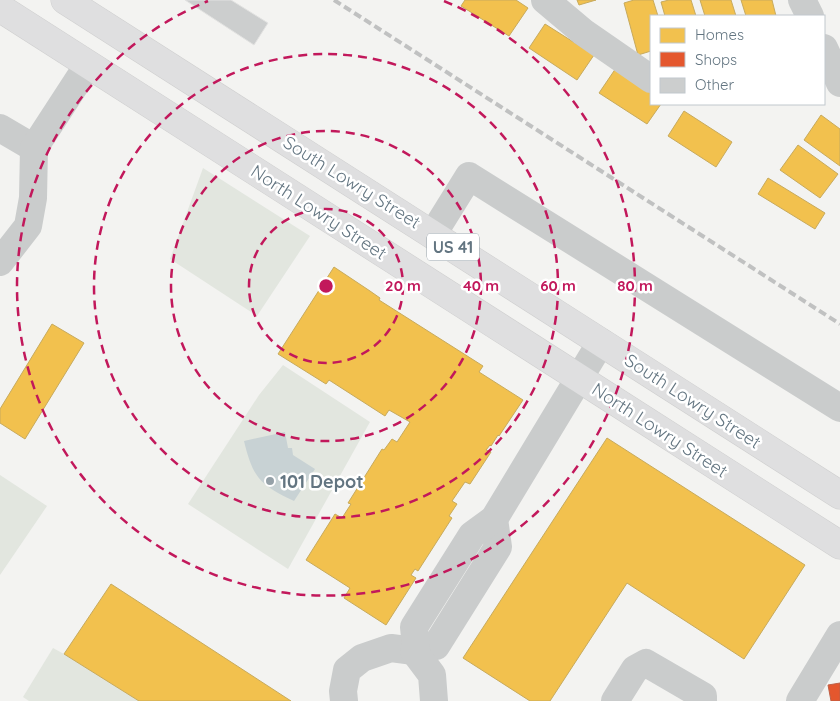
<svg xmlns="http://www.w3.org/2000/svg" width="840" height="701" font-family="Quicksand,sans-serif">
	<rect width="100%" height="100%" fill="#f3f3f1"/>
	<g fill="#e2e6df">
		<path d="M203,168L310,236L257,316L170,259Z"/>
		<path d="M283,365L370,422L288,569L188,504L259,395Z"/>
		<path d="M0,475L47,506L0,575Z"/>
		<path d="M53,648L64,654L139,701H29L23,697Z"/>
	</g>
	<path fill="#c8d2d4" d="M285,432L288,448H292L293,455L315,469L294,501C260,485 253,478 244,441Z"/>
	<g fill="#f2c14e" stroke="#c7aa5d">
		<path d="M465,0H516L528,8L509,36L461,6Z"/>
		<path d="M577,0H596L579,5Z"/>
		<path d="M634,0H653L658,16H651V51L638,55L624,3Z"/>
		<path d="M669,0H691L696,16H665L661,2Z"/>
		<path d="M700,0H731L736,16H705Z"/>
		<path d="M741,0H772L776,16H746Z"/>
		<path d="M545,24L594,55L577,80L529,48Z"/>
		<path d="M616,68L651,91V104H661L647,124L599,93Z"/>
		<path d="M684,111L732,142L716,167L668,136Z"/>
		<path d="M821,115L840,129V166L804,140Z"/>
		<path d="M798,145L838,174L820,198L780,170Z"/>
		<path d="M768,178L825,213L815,229L758,194Z"/>
		<path d="M334,267L370,291L380,298L379,300L483,366L479,372L523,400L499,436L498,435L491,446L490,445L486,450L491,452L470,484L465,482L452,501L457,504L449,516L452,518L418,571L415,569L411,575L416,578L386,625L344,598L350,588L306,560L335,514L342,518L351,504L348,503L382,449L384,450L392,439L397,442L410,422L389,410L385,416L329,380L326,384L278,354Z"/>
		<path d="M52,324L84,343L25,439L0,423V409Z"/>
		<path d="M607,438L805,565L744,659L627,583L550,701H530L463,658Z"/>
		<path d="M111,584L291,701H139L64,654Z"/>
	</g>
	<path fill="#e4572e" stroke="#bd6047" d="M840,683V701H831L828,685Z"/>
	<path fill="#cccece" stroke="#e2e2e1" d="M185,0H231L268,23L254,45Z"/>
	<g fill="none" stroke-linecap="round" stroke-linejoin="round">
		<g stroke="#cfcfcf" stroke-width="29">
			<g id="major">
				<path d="M65,0L840,495"/>
				<path d="M0,8L840,545"/>
			</g>
		</g>
		<g stroke="#cacccc" stroke-width="28">
			<path d="M545,0L583,32L651,79"/>
			<path d="M802,0L810,16"/>
			<path d="M824,48L840,83"/>
			<path d="M0,128L34,148"/>
			<path d="M433,234L469,176L840,408"/>
			<path d="M0,262L28,226L33,198L34,148L88,65"/>
			<path d="M344,701L343,691L347,670L362,658L391,648L414,651L416,648L436,646L498,547L494,519"/>
			<path d="M434,701L432,675L414,651L416,648L414,627L472,535L494,519L601,342"/>
			<path d="M615,701L635,669L646,663L703,696V701"/>
			<path d="M800,701L840,635"/>
		</g>
		<use href="#major" stroke="#dfdfe0" stroke-width="28"/>
		<path stroke="#c0c1c1" stroke-width="4" stroke-dasharray="8 4" stroke-linecap="butt" d="M334,0L840,324"/>
	</g>
	<g fill="none" stroke="#c2185b" stroke-width="2.5" stroke-dasharray="9 6">
		<circle cx="326" cy="286" r="77"/>
		<circle cx="326" cy="286" r="155"/>
		<circle cx="326" cy="286" r="232"/>
		<path d="M444 1A309 309 0 1 1 208 1"/>
	</g>
	<circle fill="#95a1a8" stroke="#fff" stroke-width="2" cx="270" cy="481" r="5"/>
	<g text-anchor="middle" dominant-baseline="central" stroke-width="5" stroke-linejoin="round" paint-order="stroke">
		<rect fill="#fff" stroke="#929ea7" stroke-width="1" x="427" y="233.5" width="52" height="27" rx="4"/>
		<g font-size="16" font-weight="bold" fill="#637581">
			<text x="453" y="247">US 41</text>
		</g>
		<g font-size="18" fill="#637581" stroke="#fff">
			<text transform="translate(352 182) rotate(32)">South Lowry Street</text>
			<text transform="translate(319 212) rotate(33)">North Lowry Street</text>
			<text transform="translate(693 401) rotate(33)">South Lowry Street</text>
			<text transform="translate(660 430) rotate(33)">North Lowry Street</text>
		</g>
		<g font-size="18" font-weight="bold" fill="#637581" stroke="#fff" text-anchor="start">
			<text x="280" y="481">101 Depot</text>
		</g>
	</g>
	<circle cx="326" cy="286" r="8" fill="#c2185b" stroke="#fff" stroke-width="2.5"/>
	<g font-size="15" text-anchor="middle" font-weight="bold" fill="#c2185b" stroke="#fff" stroke-width="5" stroke-linejoin="round" paint-order="stroke">
		<text x="403" y="291">20 m</text>
		<text x="481" y="291">40 m</text>
		<text x="558" y="291">60 m</text>
		<text x="635" y="291">80 m</text>
	</g>
	<rect x="650" y="15" width="175" height="90" fill="#ffffff" stroke="#c1c8cd"/>
	<rect x="660" y="28" width="25" height="15" fill="#f2c14e" stroke="#c1c8cd"/>
	<text x="695" y="40" font-size="15" fill="#637581">Homes</text>
	<rect x="660" y="52" width="25" height="15" fill="#e4572e" stroke="#c1c8cd"/>
	<text x="695" y="65" font-size="15" fill="#637581">Shops</text>
	<rect x="660" y="78" width="25" height="15" fill="#cccece" stroke="#c1c8cd"/>
	<text x="695" y="90" font-size="15" fill="#637581">Other</text>
</svg>
